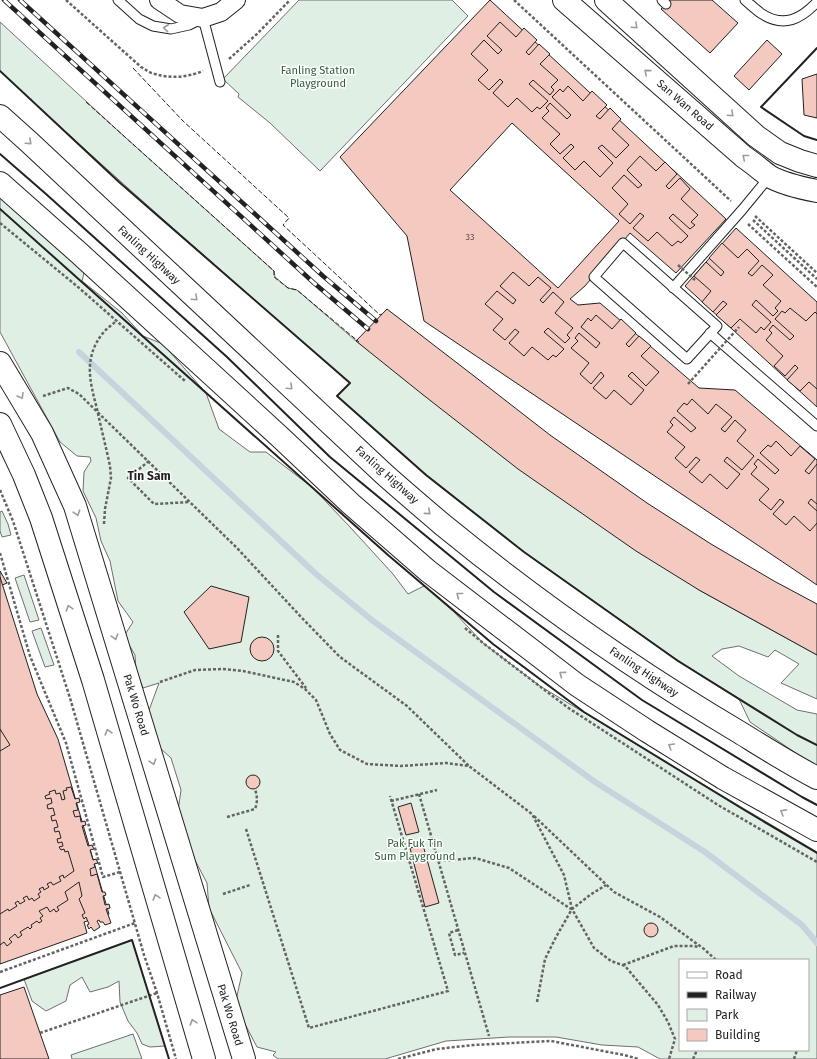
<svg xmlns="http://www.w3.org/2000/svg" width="817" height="1059" font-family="'Fira Sans',sans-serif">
	<rect width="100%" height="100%" fill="#fff"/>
	<g fill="#e0efe3" stroke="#6f6f6f" fill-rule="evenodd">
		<path d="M299,0H452L468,16L320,171L270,123L238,97L239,94L223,79Z"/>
		<path d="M0,22L126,138L274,271L275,277L288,288L297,290L356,341L699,590L817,655V699L781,683L799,664L775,650L768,657L739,646L722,649L712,656L739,676L797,710L817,714V766L812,764L750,722L739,699L673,657L524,552L423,472L337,396L350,383C232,280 114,178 0,71Z"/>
		<path d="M0,189L85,269L82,281L122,313L143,336L163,344L206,393L219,429L250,452H266L313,488L350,527L393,574L408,594L424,586L454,612L483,643L540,686L679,770L817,852V1059H660L638,1047L602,1045L556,1037H509L446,1041L385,1059H278L273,1055L276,1052L257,1047L235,1005L242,973L209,908L207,883L188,847L178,811L181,790L171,758L160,748L148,713L159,683L143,688L136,670L135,655L124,636L133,622L118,601L110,561L101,541L96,518L83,491L84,472L91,461L90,457L77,456L60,442L0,332ZM680,960H808V1050H680Z"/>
		<path d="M2,511L8,524L11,535L2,537L0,531V512Z"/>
		<path d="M24,575L39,620L30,622L15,578Z"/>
		<path d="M41,628L54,665L45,667L32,631Z"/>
		<path d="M132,940L165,1046L150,1047L142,1044L137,1033L128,1021L120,1002L119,981L108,987L90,992L82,977L70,985L66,1001L46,1011L32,1001L24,979Z"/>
		<path d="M133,1034L142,1059H72L71,1055Z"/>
	</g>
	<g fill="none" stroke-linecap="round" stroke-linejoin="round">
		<path stroke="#c7d3dd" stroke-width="6" d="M79,352L316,574L373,621L595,782L705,852L802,925L817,943"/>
	</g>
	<g fill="#f3c9c0" stroke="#222" fill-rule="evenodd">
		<path d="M490,0L726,219L676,273L630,233L585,286L570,299L578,305L600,303L699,388L735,390L817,460V585L424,321L407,236L340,157ZM512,123L619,221L558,288L450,190Z"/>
		<path d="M670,0H712L738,23L710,53L661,9Z"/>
		<path d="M500,22L516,37L524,28L537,40L526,52L529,55L539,44L550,54L540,64L558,80L551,87L554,90L550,95L533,80L529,84L548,101L540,109L537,107L532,112L517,98L508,107L493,93L503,82L500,79L489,90L478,80L488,70L471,54L484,40L498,54L502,50L487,36Z"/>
		<path d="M767,40L782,54L749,90L734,76Z"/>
		<path d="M817,74V118L804,115L802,79Z"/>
		<path d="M568,86L583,101L592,91L607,105L596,116L600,119L610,108L621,119L612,129L629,145L616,158L602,145L598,148L613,163L600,177L584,161L575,170L563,158L574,147L571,144L560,154L550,144L560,134L542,118L549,111L546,108L550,103L567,119L571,115L552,97L560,89L563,92Z"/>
		<path d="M640,156L656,171L665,162L677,174L666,186L669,189L680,178L690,189L681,199L698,215L691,222L695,225L690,229L673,214L669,218L688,236L681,243L678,241L672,246L657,232L648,241L633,228L644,216L640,213L630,224L619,214L628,204L612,188L624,175L638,188L642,185L627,170Z"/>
		<path d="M736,228L817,302V407L685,286Z"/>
		<path d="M722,243L738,258L747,249L759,261L748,273L752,276L762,265L773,275L763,285L781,301L775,308L778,311L773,316L756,300L752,305L771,322L764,330L761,327L756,333L740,319L731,328L716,315L727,304L723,301L713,312L702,302L711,291L694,276L706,262L721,276L724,272L709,258Z"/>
		<path d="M513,272L529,286L538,277L551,288L540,300L543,303L553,292L564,302L555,313L573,328L567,335L570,338L565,343L548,328L544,332L564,349L556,357L553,355L548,360L532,347L524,356L509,343L519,332L515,329L505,340L493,330L503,319L485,304L497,291L513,304L516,300L500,286Z"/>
		<path d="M790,308L806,321L815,312L817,314V389L809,382L800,391L787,380L798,368L795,365L785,376L774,366L783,356L766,340L772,333L769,330L773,325L790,340L794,336L775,319L782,311L785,313Z"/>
		<path d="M387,309L474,376L550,435L647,503L711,544L774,581L817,604V655L699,590L636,551L518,469L422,394L356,341Z"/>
		<path d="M596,315L612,329L621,319L636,333L626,344L629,347L639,336L651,346L641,356L659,372L646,386L632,372L628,376L644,390L631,405L614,390L606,399L593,388L604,376L601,372L591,384L580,374L589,363L571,348L578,341L575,338L579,333L596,348L600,343L581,327L588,318L591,321Z"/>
		<path d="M692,399L708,414L716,404L732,417L721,429L725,432L735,420L746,430L737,441L754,456L742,470L727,457L724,461L740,474L727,489L710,474L702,483L689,472L700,460L696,457L686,468L675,458L685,447L667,432L673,425L670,422L674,417L691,432L696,428L677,411L684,403L687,405Z"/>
		<path d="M776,441L791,456L800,446L815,459L805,471L809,474L817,464V504L811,499L808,503L817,511V523L810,531L794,516L786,525L773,514L784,502L780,499L771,510L759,500L769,489L751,474L757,467L754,464L758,459L775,474L779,470L760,453L768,445L771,447Z"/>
		<path d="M0,571L7,583L0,586Z"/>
		<path d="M0,577L37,694L58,739L109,914L84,922L87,933L0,964Z"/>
		<path d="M211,586L249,597L241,642L209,649L184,612Z"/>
		<circle cx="262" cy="649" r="12"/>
		<path d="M0,729L10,745L0,751Z"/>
		<circle cx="253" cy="782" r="7"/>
		<path d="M71,787L75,799L79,798L80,802L76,803L78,810L73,811L75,817L80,816L81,822L85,821L86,825L82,826L88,846L92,845L94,849L90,850L93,860L96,859L98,863L94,864L95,867L90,869L91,876L97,874L102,892H105L106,895L103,896L105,905L109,904L110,908L106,909L111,923L105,925L103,922H100L99,920L97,921L100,927L94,931L91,927L89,929L87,925L89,924L86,917L84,919L82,915L85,913L79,899L82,896L79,882L65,892L68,900L57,907L59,910L56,912L54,909L50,912L47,907L39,911L43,916L40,918L42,921L39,923L37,921L31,925L32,927L30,929L28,927L20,932L22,935L18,938L15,934L9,939L12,942L7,946L4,942L0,945V914L8,909L9,911L17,906L15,903L18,901L20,904L25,901L23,898L27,896L29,900L32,898L34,901L40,897L38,894L41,892L39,889L43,887L44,890L49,887L47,884L51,882L53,885L61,881L59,877L63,875L64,878L74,871L68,851L65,852L64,849L61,850L59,847L63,846L62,842L58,843L57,839L61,838L59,831L55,832L54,828L58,827L56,820L52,821L51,816L55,815L53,808L48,809L47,805L52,803L51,798L46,799L45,796L50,794L49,792L55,790L56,794L60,793L62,800L65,799L63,791L67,790L66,788Z"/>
		<path d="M411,803L419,832L406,835L398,807Z"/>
		<path d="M423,845L439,903L425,907L410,848Z"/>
		<circle cx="651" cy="930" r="7"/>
		<path d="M24,987L40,1033L49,1059H0V995Z"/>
	</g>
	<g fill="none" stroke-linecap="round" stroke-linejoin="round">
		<g stroke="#222" stroke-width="11">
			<g id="lane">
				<path d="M118,0L139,19L153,26L171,29L189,25L203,18L220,82"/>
				<path d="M662,0L666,4"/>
				<path d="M745,0C751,5 756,10 762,14C784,28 801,19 817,2"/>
				<path d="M623,243L717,326L687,359L594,277Z"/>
				<path d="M673,288L742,210L770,176"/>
				<path d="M710,333L817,426"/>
			</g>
		</g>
		<g stroke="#222" stroke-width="20">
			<path id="street" d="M159,0L180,14L203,18L221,12L236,0"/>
		</g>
		<g stroke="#222" stroke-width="24">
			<g id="secondary">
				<path d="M564,0L744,157C753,163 761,170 769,176C783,184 801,188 817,191"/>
				<path d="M606,0L756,136L780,153L800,161L817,166"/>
				<path d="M0,363L42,433L75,506L244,1059"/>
				<path d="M0,424L24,475L41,518L93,680L204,1059"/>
			</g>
		</g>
		<g stroke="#222" stroke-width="24">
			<g id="highway">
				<path d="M0,116L29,142L384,474C403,491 423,508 443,525C536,601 636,671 739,732C765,748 790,764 817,778"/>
				<path d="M0,183L79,253L280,437L351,504L428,571L577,685L647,731L723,778L817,830"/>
			</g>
		</g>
		<g stroke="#646464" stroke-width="2.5" stroke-dasharray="3 2" stroke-linecap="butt">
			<path d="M66,0L141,67C146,70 150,73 155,74C171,79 188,77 203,71"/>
			<path d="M514,0L731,201"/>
			<path d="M229,59L257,34L290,0"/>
			<path d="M755,216L817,273"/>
			<path d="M753,220L817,279"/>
			<path d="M0,223L78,287L185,381"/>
			<path d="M748,224L817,287"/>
			<path d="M43,396L68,388L79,394L237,548L302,618L340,657L407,706L469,766"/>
			<path d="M149,461L128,478L154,504L190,502"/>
			<path d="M0,490L13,521L70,698L144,955L157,993L176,1059"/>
			<path d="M104,524L105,509L111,478L110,466C106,447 101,428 97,409C90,382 83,358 103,333C106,329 112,325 116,321"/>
			<path d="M0,553L30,656L66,743L103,877L120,872"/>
			<path d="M465,628L483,643L567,707L718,805L817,862"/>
			<path d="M278,635V651L306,688"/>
			<path d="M160,682L195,670L223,669L243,671L294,682L305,689L316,700L330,734L340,750L367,764L401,766L446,763L469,766L532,814L564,875L572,909L594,948L611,961L625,966L658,1005L668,1022L675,1039L669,1059"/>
			<path d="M419,794L489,1036"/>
			<path d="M391,801L437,790"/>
			<path d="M534,816L614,892L660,917L704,949L716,960"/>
			<path d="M227,817L255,809C258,801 257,796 255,789"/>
			<path d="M246,829L309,1028L448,991L390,796"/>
			<path d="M438,861L475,858L509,868L571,909"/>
			<path d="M223,894L250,885"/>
			<path d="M458,930L449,933L455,955L464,953"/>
			<path d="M623,965L674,946H693L699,947"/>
			<path d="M0,972L135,923"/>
			<path d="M537,1002L545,959L556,937L572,909L590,895L606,885"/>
			<path d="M40,1033L157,993"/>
			<path d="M398,1059L437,1049L473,1045L551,1041L624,1055L639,1059"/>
			<path d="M693,1059L697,1050"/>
			<path d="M794,1059L797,1050"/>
		</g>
		<use href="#lane" stroke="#fff" stroke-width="9"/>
		<use href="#street" stroke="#fff" stroke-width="18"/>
		<use href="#secondary" stroke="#fff" stroke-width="22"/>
		<use href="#highway" stroke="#fff" stroke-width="22"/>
		<g stroke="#222" stroke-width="4.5">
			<g id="rail">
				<path d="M4,0L314,283L368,329"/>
				<path d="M20,0L323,276L376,321"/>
			</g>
		</g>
		<use href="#rail" stroke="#fff" stroke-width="3" stroke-dasharray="9" stroke-linecap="butt"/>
		<g stroke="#646464" stroke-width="2.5" stroke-dasharray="3 2" stroke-linecap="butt">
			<path d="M678,265L695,280"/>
			<path d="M688,384L739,327"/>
		</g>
		<g stroke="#222" stroke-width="1" stroke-dasharray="5 2" stroke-linecap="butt">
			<path d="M133,68L183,121L289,218L283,225L380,315L382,314"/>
			<path d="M86,102L274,271V277L288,288L297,290L359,342"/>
		</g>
		<g stroke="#222" stroke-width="2">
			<path d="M817,48L761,107L804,136L817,140"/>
			<path d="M0,71L119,182L350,383L337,396L426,475L524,552L678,661L797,735L817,745"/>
			<path d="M0,154L46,194L227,357L330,457L494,592L642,700L802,797L817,805"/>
			<path d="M0,209L388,555L493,644L584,712L746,811L817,853"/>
			<path d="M0,988L132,940L169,1059"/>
		</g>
	</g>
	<defs><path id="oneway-chevron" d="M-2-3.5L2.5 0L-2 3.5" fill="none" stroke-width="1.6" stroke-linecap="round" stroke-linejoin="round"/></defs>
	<g stroke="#9c9c9c">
		<use href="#oneway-chevron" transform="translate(635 26) rotate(42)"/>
		<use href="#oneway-chevron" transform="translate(166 28) rotate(-174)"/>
		<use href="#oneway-chevron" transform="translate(647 72) rotate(-139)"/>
		<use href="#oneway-chevron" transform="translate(731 114) rotate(42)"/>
		<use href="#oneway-chevron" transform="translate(29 142) rotate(42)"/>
		<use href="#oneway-chevron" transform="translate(745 157) rotate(-141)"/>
		<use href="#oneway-chevron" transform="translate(195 298) rotate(43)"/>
		<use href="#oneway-chevron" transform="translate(290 387) rotate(43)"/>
		<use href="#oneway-chevron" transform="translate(21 396) rotate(59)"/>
		<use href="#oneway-chevron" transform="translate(428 512) rotate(41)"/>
		<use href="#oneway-chevron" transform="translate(77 513) rotate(72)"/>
		<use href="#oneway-chevron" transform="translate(459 595) rotate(-142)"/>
		<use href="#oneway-chevron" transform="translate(69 608) rotate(-108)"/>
		<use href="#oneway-chevron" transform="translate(115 637) rotate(73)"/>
		<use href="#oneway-chevron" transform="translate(562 674) rotate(-143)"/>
		<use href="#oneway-chevron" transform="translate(108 732) rotate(-106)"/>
		<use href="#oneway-chevron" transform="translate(671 746) rotate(-149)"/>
		<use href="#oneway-chevron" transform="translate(153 762) rotate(73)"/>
		<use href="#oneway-chevron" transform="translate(783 812) rotate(-151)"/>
		<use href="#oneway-chevron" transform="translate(156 897) rotate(-106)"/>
		<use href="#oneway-chevron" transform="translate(193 1022) rotate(-106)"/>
	</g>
	<g text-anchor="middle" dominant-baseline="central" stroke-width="3" stroke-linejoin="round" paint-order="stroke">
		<g font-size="9" fill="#564c4a">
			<text x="470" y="237">33</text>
		</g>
		<g font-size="11" fill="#2f5e38" stroke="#fff">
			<text x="318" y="70">Fanling Station<tspan x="318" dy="13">Playground</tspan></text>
			<text x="415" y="843">Pak Fuk Tin<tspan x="415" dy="13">Sum Playground</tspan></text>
		</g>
		<g font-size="11" fill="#222" stroke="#fff">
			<text transform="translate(685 105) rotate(41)">San Wan Road</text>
			<text transform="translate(149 255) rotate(43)">Fanling Highway</text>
			<text transform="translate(387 475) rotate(42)">Fanling Highway</text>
			<text transform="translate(644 672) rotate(34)">Fanling Highway</text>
			<text transform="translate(136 705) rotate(73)">Pak Wo Road</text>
			<text transform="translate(230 1015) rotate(73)">Pak Wo Road</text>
		</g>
		<g font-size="12" font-weight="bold" fill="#222" stroke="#fff">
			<text x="149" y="476">Tin Sam</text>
		</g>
	</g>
	<rect x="679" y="959" width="130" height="92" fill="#ffffff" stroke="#a7a7a7"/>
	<rect x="687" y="972" width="20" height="6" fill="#ffffff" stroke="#a7a7a7"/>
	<text x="715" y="979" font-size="12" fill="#222222">Road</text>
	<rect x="687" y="992" width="20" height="6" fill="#222222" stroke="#a7a7a7"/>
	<text x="715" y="999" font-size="12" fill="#222222">Railway</text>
	<rect x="687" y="1009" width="20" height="12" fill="#e0efe3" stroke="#a7a7a7"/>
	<text x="715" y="1019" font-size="12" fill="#222222">Park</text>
	<rect x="687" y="1029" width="20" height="12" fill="#f3c9c0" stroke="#a7a7a7"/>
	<text x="715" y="1039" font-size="12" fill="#222222">Building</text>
</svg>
